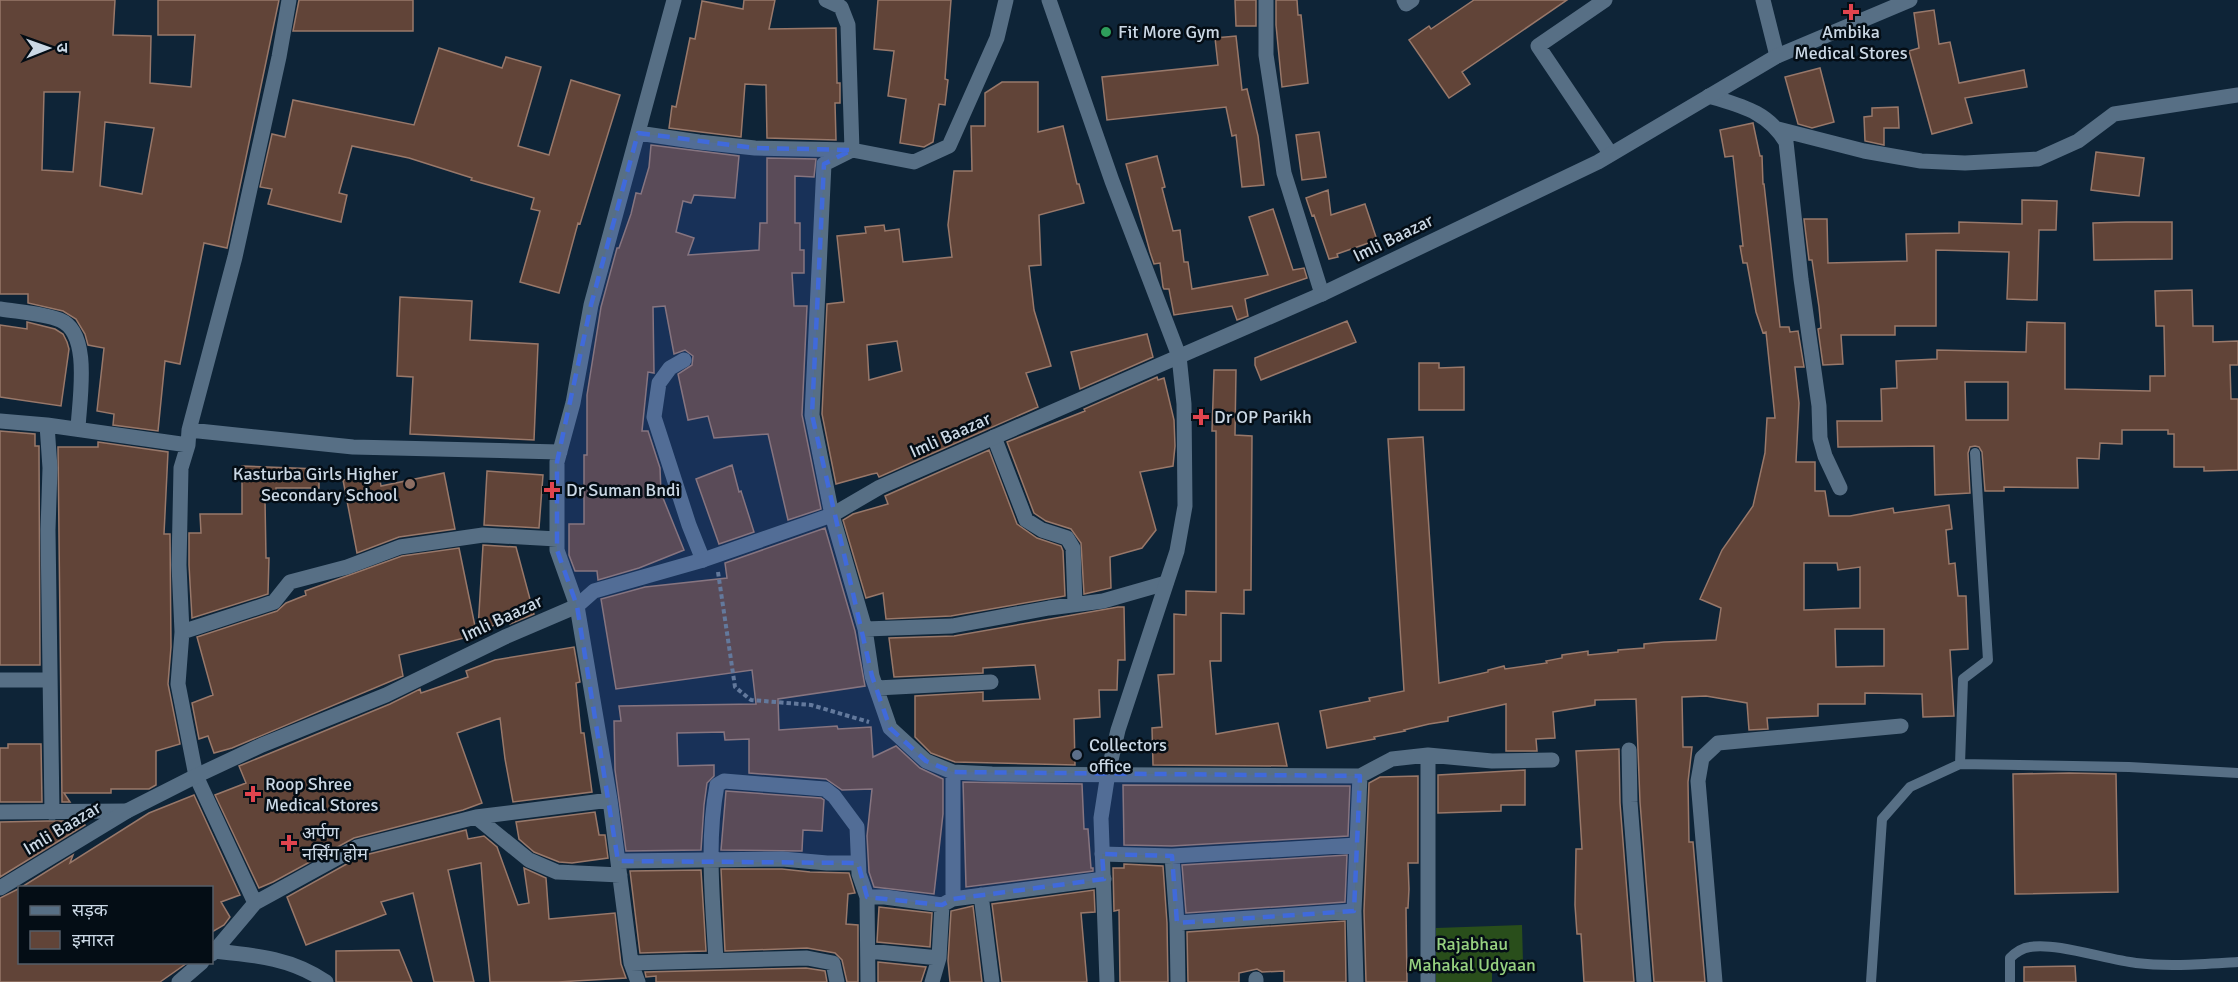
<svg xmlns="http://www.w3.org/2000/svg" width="2238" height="982" font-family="Signika,'Noto Sans Devanagari',sans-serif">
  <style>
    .green { fill: #294e1b }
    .building { fill: #614438; stroke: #98786a; stroke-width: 1.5; fill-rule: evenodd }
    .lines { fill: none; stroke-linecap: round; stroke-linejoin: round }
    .path { stroke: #6c7d8d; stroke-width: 4; stroke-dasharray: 4.5 3; stroke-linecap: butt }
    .lane { stroke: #576f85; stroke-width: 10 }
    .street { stroke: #576f85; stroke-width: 15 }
    .secondary { stroke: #576f85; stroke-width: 15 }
    .marked { fill: #406adb; fill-opacity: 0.2; stroke: #406adb; stroke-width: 4.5; stroke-dasharray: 12 8; stroke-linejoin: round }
    .health-dot { fill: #e0444e; stroke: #040d15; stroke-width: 2 }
    .leisure-dot { fill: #2e9e5b; stroke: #040d15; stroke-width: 2 }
    .education-dot { fill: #8d6e63; stroke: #040d15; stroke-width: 2 }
    .service-dot { fill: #5c6f8a; stroke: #040d15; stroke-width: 2 }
    .labels { text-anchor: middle; stroke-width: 5; stroke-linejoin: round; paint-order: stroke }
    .poi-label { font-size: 18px; fill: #cbd8e5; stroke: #040d15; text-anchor: start }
    .street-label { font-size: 18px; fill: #cbd8e5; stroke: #040d15 }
    .park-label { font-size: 18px; fill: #97d281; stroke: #040d15 }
  </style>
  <rect width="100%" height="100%" fill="#0e2437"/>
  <!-- green -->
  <path class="green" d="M1522 925 1523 963 1492 973V982H1436V928Z"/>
  <!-- building -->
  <path class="building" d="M0 0H115L113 35 151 36 150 83 191 87 195 35H158V0H279L227 248 204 243 180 364 165 361 158 431 113 425 114 414 97 411 104 348 88 345 85 334 76 319 63 311 28 303V294H0ZM44 92H80L73 172 42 170ZM105 122 154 128 142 194 100 186Z
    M299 0H413V31H293Z
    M744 0H775L769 29 836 28 837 83H840V103H835L836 140 767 138 766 85 745 84 741 137 669 128 672 106 676 107 690 38 695 39 702 1 743 9Z
    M878 0H951L945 79 948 80 945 105 939 104 933 142 924 147 900 143 906 99 888 96 894 51 874 49Z
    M1235 0H1256V26H1236Z
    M1276 0H1297L1298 15H1301L1308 83 1282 87 1276 25Z
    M1474 0H1567L1462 72 1470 84 1449 98 1409 40 1429 26 1431 29Z
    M1934 10 1939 44 1950 42 1959 83 2024 70 2027 87 1965 98 1972 123 1932 134 1909 51 1919 48 1914 13Z
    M1236 36 1242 90 1247 89 1258 136 1264 185 1242 187 1236 135 1232 136 1226 107 1107 120 1102 77 1218 65 1215 38Z
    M439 48 502 68 506 57 541 67 518 146 549 155 571 80 620 95 580 224 578 223 559 293 520 282 540 211 531 209 534 198 471 180 472 178 409 158 352 146 339 193 347 195 341 222 268 204 272 189 260 187 272 134 285 137 293 100 414 125Z
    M1820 68 1834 122 1812 128 1798 124 1785 77Z
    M1002 82H1038V132L1063 126 1077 184H1079L1084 203 1039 215 1041 265 1029 266 1034 310 1051 366 1026 373 1038 407 879 477 877 473 872 474 836 484 822 414 827 304 844 302 837 236 866 233 865 227 884 225 885 231 899 229 903 262 952 257 948 225 954 171H972L971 126H985V93ZM897 341 902 371 869 380 867 345Z
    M1898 107 1899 128H1884V145L1865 141 1864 117 1872 116V108Z
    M1753 123 1760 156H1762L1763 184H1764L1780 327H1789L1790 332 1798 331 1804 367H1795L1799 403 1796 462H1815V491H1825L1829 516H1850L1893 508 1894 513 1949 505 1952 529 1946 530 1949 564 1955 563 1958 596H1966L1968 649 1950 650 1954 716 1923 717 1922 694 1865 693V704H1818V716L1767 718 1768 729 1749 730 1747 703 1706 696 1682 697 1683 747H1692L1688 782 1689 842H1693L1705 982H1654L1640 802 1636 699 1595 700V705L1553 712 1555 738 1536 739 1537 751H1506V704L1448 717V721L1429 724 1404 730 1405 731 1374 737 1375 739 1327 748 1320 711 1370 701 1369 698 1404 691 1388 439 1423 437 1439 683 1488 672V670L1504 666 1505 669 1547 663 1546 661 1562 658V655L1588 651V655L1618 652V650L1644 648V644L1664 642 1716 640 1721 608 1700 599 1722 550 1753 506 1765 453 1767 418H1775L1766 332 1763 333 1756 312 1747 263H1743L1740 246H1743L1733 156 1725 157 1720 130ZM1804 563H1837L1838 570 1860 567V608L1804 610ZM1835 629H1884V666L1836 667Z
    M1319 132 1326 177 1302 180 1296 135Z
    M651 145 739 156 735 198 694 195 691 203 683 201 676 232 694 238 688 255 759 250 760 223H767V158L816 159 814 177 795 176V223H800V250H804V273H792L794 306H807L802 415 821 509 788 520 768 434 714 438 708 416 688 420 678 374 692 365 693 356 685 350 674 354 665 306 653 307 654 373 648 372 642 431H648L660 468 661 493 684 550 639 568 598 580 597 571H575L569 555V524H584V455H587V395L601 307 617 248H619L631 214 636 193 641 194 649 167Z
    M2096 152 2144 158 2139 196 2091 190Z
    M1157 156 1165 187 1162 188 1173 231 1180 230 1184 262H1188L1192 289 1268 275 1249 217 1273 209 1293 270 1304 268 1307 278 1245 299 1248 316 1237 320 1232 306 1174 315 1169 289H1164L1163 287 1160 263 1154 264 1150 252 1126 164Z
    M1328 190 1331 215 1365 204 1377 240 1337 254 1338 257 1329 259 1314 215 1312 216 1306 198Z
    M2022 200 2057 201 2056 230H2039L2037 300 2007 299 2009 252 1936 250V326H1895V335H1841L1843 364 1823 365 1818 329 1821 328 1819 307 1812 260H1809L1804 219H1827L1828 263 1907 261 1906 234 1959 233V222L2022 224Z
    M2126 222H2172V259L2094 260 2093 223Z
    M2192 290 2193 326H2213V342L2238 341V365H2230L2231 399H2238V470L2204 471V467H2174V434H2168V430H2122V444L2100 443 2099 459 2077 458 2078 488 2004 487V491H1985L1982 452 1979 447 1975 446 1970 447 1968 453 1970 493 1935 495 1934 446 1838 447 1837 421H1882L1881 389 1897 388 1896 361 1937 359V350L2026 352 2027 322 2065 323V389L2150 391V376H2165L2164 326H2156L2155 291ZM1965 382H2008V420H1966Z
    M400 297 472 301 470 340 538 344 534 440 410 434 413 377 397 376Z
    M1347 321 1356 342 1261 380 1255 365V358Z
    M27 322 55 329 63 334 67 342 69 349 61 406 0 397V325L27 329Z
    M1147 334 1153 357 1080 389 1071 352Z
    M1419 363H1439V368L1464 367V410H1419Z
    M1214 370H1236L1235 435 1252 436 1251 590H1244V614L1221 613V661H1210L1216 734 1278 723 1287 766 1153 765 1152 728 1162 727 1158 675 1174 674V614L1186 615V591L1216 592V431H1212Z
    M1157 377 1158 380 1164 378 1174 420 1175 446 1173 466 1140 472 1156 530 1142 548 1110 557 1111 588 1084 594 1081 543 1071 529 1046 521 1034 513 1007 442 1085 411 1084 409Z
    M0 431 35 434V446H39L40 665H0Z
    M98 442 168 452 164 534H170L171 647 168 684 180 744 156 751V785L149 789H111V793H64L70 802H62L58 447H98Z
    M989 450 1017 524 1037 538 1061 546 1063 551 1065 596 951 616 886 619 883 593 866 598 843 520 853 514 888 504 885 496Z
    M732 465 739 492 741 491 754 532 719 544 696 479Z
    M242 466 319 469V488H276L275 501 265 500 266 558H269L268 594 192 618 189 565V533H201L200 514H242Z
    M487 471 543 475 539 528 484 525Z
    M444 473 455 529 399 537 357 553 343 480 379 474 381 486Z
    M825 528 855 631 865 686 778 699 779 730 837 726 838 729 871 727 873 757 896 746 920 768 943 779V814L934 894 874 887 869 872 867 836 872 789 842 790 826 779 749 773V739L725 740 724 732 677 733 678 766 714 765V776L707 783 704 805 701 850 626 851 615 770 614 721H621L619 706 756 704 752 670 616 689 601 599 645 587 727 578 725 563Z
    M483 545 516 547 534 614 510 624 509 621 478 630Z
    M459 548 476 631 463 634 464 638 399 655 403 676 232 748 214 753 208 736 199 739 192 703 213 695 197 637 277 611 286 603 306 595 305 591 402 556Z
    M1118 607H1124L1125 660H1118L1117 690H1099L1100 717 1074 719 1075 765 955 762 931 753 915 737V696L983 692V701L1040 699 1035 665 983 668V673L894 677 889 638 954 636Z
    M574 647 580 682 576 683 581 733H584L592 792 513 802 505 759 500 718 457 733 482 803 463 810 354 838 273 882 259 888 215 795 246 783 239 766 390 704 420 689 421 693 468 677 466 671 495 660Z
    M8 744H41L42 802H0V748H8Z
    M1619 749 1620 803 1634 982H1584L1581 934H1577L1575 905 1576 849H1582L1576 751Z
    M1525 770V805H1501V811L1438 813V775Z
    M2069 773 2116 774 2118 892 2015 894 2013 774Z
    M1418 776V863H1408L1409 889 1408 908H1406L1407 982H1366L1364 911 1369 783 1380 777Z
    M963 782 1082 784 1084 829H1088L1091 868H1093V871L966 887Z
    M1123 785 1350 786 1348 836 1172 846 1124 845Z
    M726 791 821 798 824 800 822 831 803 830 802 851 721 850Z
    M194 795 240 895 221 902 230 917 224 925 212 932V888H20L73 855 70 863 149 813Z
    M595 812 599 835H605L608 858 572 863 559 862 534 852 519 839 516 822Z
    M47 821H82L85 825 0 877V822Z
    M466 830 468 839 484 836 497 847 518 905 529 903 524 868 546 878 549 919 615 913 621 964 626 978 558 982H490L481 863 448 870 474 982H434L413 893 381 902 386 914 306 945 287 897 361 856Z
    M1347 855 1345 902 1186 913 1182 865Z
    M1124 864 1163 866 1167 923 1168 982H1120L1119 910 1114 911 1113 868H1124Z
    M721 869H782L810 872 849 873 855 893 848 894 846 924 858 925V982H847L842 960 835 953 807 948 725 951Z
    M701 870 706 951 640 953 630 871Z
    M20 888V963H187L160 982H0V898Z
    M1094 890 1095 912 1081 913 1087 982H1002L992 904Z
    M973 906 982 982H950L948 961 951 911Z
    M879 907 932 913 930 947 877 942Z
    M1345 921 1346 982H1284V971L1262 972 1257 969 1239 973V982H1188L1187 932Z
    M399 950 412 982H336V951Z
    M878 962 926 967 921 982H878Z
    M2075 966 2076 982H2024V967Z
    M806 968 825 971 827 982H656V976L646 977 645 972Z"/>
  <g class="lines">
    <!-- path -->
    <path class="path" d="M718 572 735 687 751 700 811 705 869 722"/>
    <!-- lane -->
    <path class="lane" d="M1960 764 1963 679 1988 660 1975 453
      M1871 982 1882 819 1910 787 1960 764 2129 767 2238 773
      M2010 982V958C2016 952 2022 948 2030 947 2055 942 2108 960 2136 963 2169 967 2204 964 2238 962"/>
    <!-- street -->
    <path class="street" d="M826 0 841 7 848 25 852 150 824 164 812 415 832 515 865 629 872 676 890 728 926 761 953 772 992 774 1360 776 1392 759 1428 755 1492 761 1552 760
      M1266 0V55L1284 173 1322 294
      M1404 0 1406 4 1412 0
      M1605 0 1538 46 1610 153
      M1763 0 1777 56
      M1709 96C1741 106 1767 111 1786 142L1801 279 1819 406 1820 438 1825 456 1840 488
      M1778 129 1864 151 1921 161 1965 163 2038 159 2078 141 2114 114 2238 95
      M638 133 699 142 755 148 852 150 914 162 949 146 997 38 1006 0
      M0 309C19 312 42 313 60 320 92 333 79 401 78 429
      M684 360 670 368 659 383 654 417 689 525 703 560
      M0 421 47 425 188 445
      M47 425 50 468 48 530 52 813
      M189 430 353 447 560 452
      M994 437 1026 520 1042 530 1067 538 1073 548 1075 604
      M865 629 952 626 1049 608 1103 601 1166 583
      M182 632 274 602 290 582 347 567 400 547 483 535 557 539
      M0 680H49
      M877 688 991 682
      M1629 750 1630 802 1644 982
      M0 812 127 811
      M476 817 610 800
      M1102 854 1172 856 1357 845
      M1172 856 1177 923 1178 982
      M618 861 782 859 827 863H858
      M981 895 992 982
      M867 897H885L942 905
      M953 899 1104 879
      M255 903 196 776 178 684 182 632 179 565 181 468 188 445 189 430 235 257 279 57 289 0
      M1177 923 1354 911
      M214 951C254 955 292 958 326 982
      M868 951 939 958
      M212 954 255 903 357 847 476 817 529 860 557 872 620 875
      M716 961C713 903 706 842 717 785L724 781 825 789 834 796 857 827 859 874 867 897 868 982
      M631 963 807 958 833 963 837 982
      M1256 979V982
      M179 982 202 962
      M638 982 631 963 610 800 577 606 557 550V462L573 403 591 305 674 0
      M932 982 939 958 942 905 953 899V772
      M1356 982 1354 911 1360 776
      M1428 982V755
      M1715 982 1698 781 1702 758 1718 743 1901 726"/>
    <!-- secondary -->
    <path class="secondary" d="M1049 0 1112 181 1179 356 1184 404 1185 506 1177 551 1118 730 1108 773 1101 818 1107 982
      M0 888 127 811 196 776 262 745 386 695 505 637 577 606 594 591 703 560 832 515 880 487 1322 294 1598 162 1777 56 1910 0"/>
  </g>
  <!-- marked area -->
  <path class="marked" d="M638 133 755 148 852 150 824 164 812 415 872 676 890 728 926 761 953 772 1360 776 1354 911 1177 923 1172 856 1102 854 1104 879 953 899 942 905 867 897 858 863 618 861 577 606 557 550V462L591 305Z"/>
  <!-- markers -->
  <g class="health-dot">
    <path d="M1848 3h6v6h6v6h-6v6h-6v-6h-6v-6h6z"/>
    <path d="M1198 408h6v6h6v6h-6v6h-6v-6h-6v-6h6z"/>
    <path d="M549 481h6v6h6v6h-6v6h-6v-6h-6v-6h6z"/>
    <path d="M250 785h6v6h6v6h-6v6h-6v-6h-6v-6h6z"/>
    <path d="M286 834h6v6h6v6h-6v6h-6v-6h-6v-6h6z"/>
  </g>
  <circle class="leisure-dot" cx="1106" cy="32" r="6"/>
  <circle class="education-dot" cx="410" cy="484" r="6"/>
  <circle class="service-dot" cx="1077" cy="755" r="6"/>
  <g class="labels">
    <!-- poi labels -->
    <g class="poi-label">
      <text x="1118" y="38">Fit More Gym</text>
      <text x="1851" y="38" text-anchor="middle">Ambika<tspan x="1851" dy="21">Medical Stores</tspan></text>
      <text x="1214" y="423">Dr OP Parikh</text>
      <text x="398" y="480" text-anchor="end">Kasturba Girls Higher<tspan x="398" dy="21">Secondary School</tspan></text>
      <text x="566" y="496">Dr Suman Bndi</text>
      <text x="1089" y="751">Collectors<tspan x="1089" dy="21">office</tspan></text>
      <text x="265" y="790">Roop Shree<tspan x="265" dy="21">Medical Stores</tspan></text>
      <text x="302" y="839">अर्पण<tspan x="302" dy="21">नर्सिंग होम</tspan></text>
    </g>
    <!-- street labels -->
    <g class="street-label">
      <text transform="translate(1393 238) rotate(-26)" y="6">Imli Baazar</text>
      <text transform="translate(950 435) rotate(-24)" y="6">Imli Baazar</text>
      <text transform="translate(502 618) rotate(-25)" y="6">Imli Baazar</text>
      <text transform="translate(62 828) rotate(-31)" y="6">Imli Baazar</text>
    </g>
    <!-- park labels -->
    <g class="park-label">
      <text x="1472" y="950">Rajabhau<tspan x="1472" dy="21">Mahakal Udyaan</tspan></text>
    </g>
  </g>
  <!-- legend -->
  <rect x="18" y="886" width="195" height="78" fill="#040d15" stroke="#545e68" stroke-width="1.5"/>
  <rect x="30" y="906" width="30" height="9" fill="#576f85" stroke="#545e68" stroke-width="1.5"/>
  <text x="72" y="916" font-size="18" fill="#cbd8e5">सड़क</text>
  <rect x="30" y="931" width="30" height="18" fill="#614438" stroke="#545e68" stroke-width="1.5"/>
  <text x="72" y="946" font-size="18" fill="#cbd8e5">इमारत</text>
  <!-- north arrow -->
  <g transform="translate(48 48) rotate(89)" stroke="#040d15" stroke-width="4.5" paint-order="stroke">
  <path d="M0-4.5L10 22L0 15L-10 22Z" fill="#cbd8e5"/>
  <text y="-9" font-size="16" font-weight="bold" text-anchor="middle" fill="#cbd8e5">उ</text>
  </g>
</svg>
